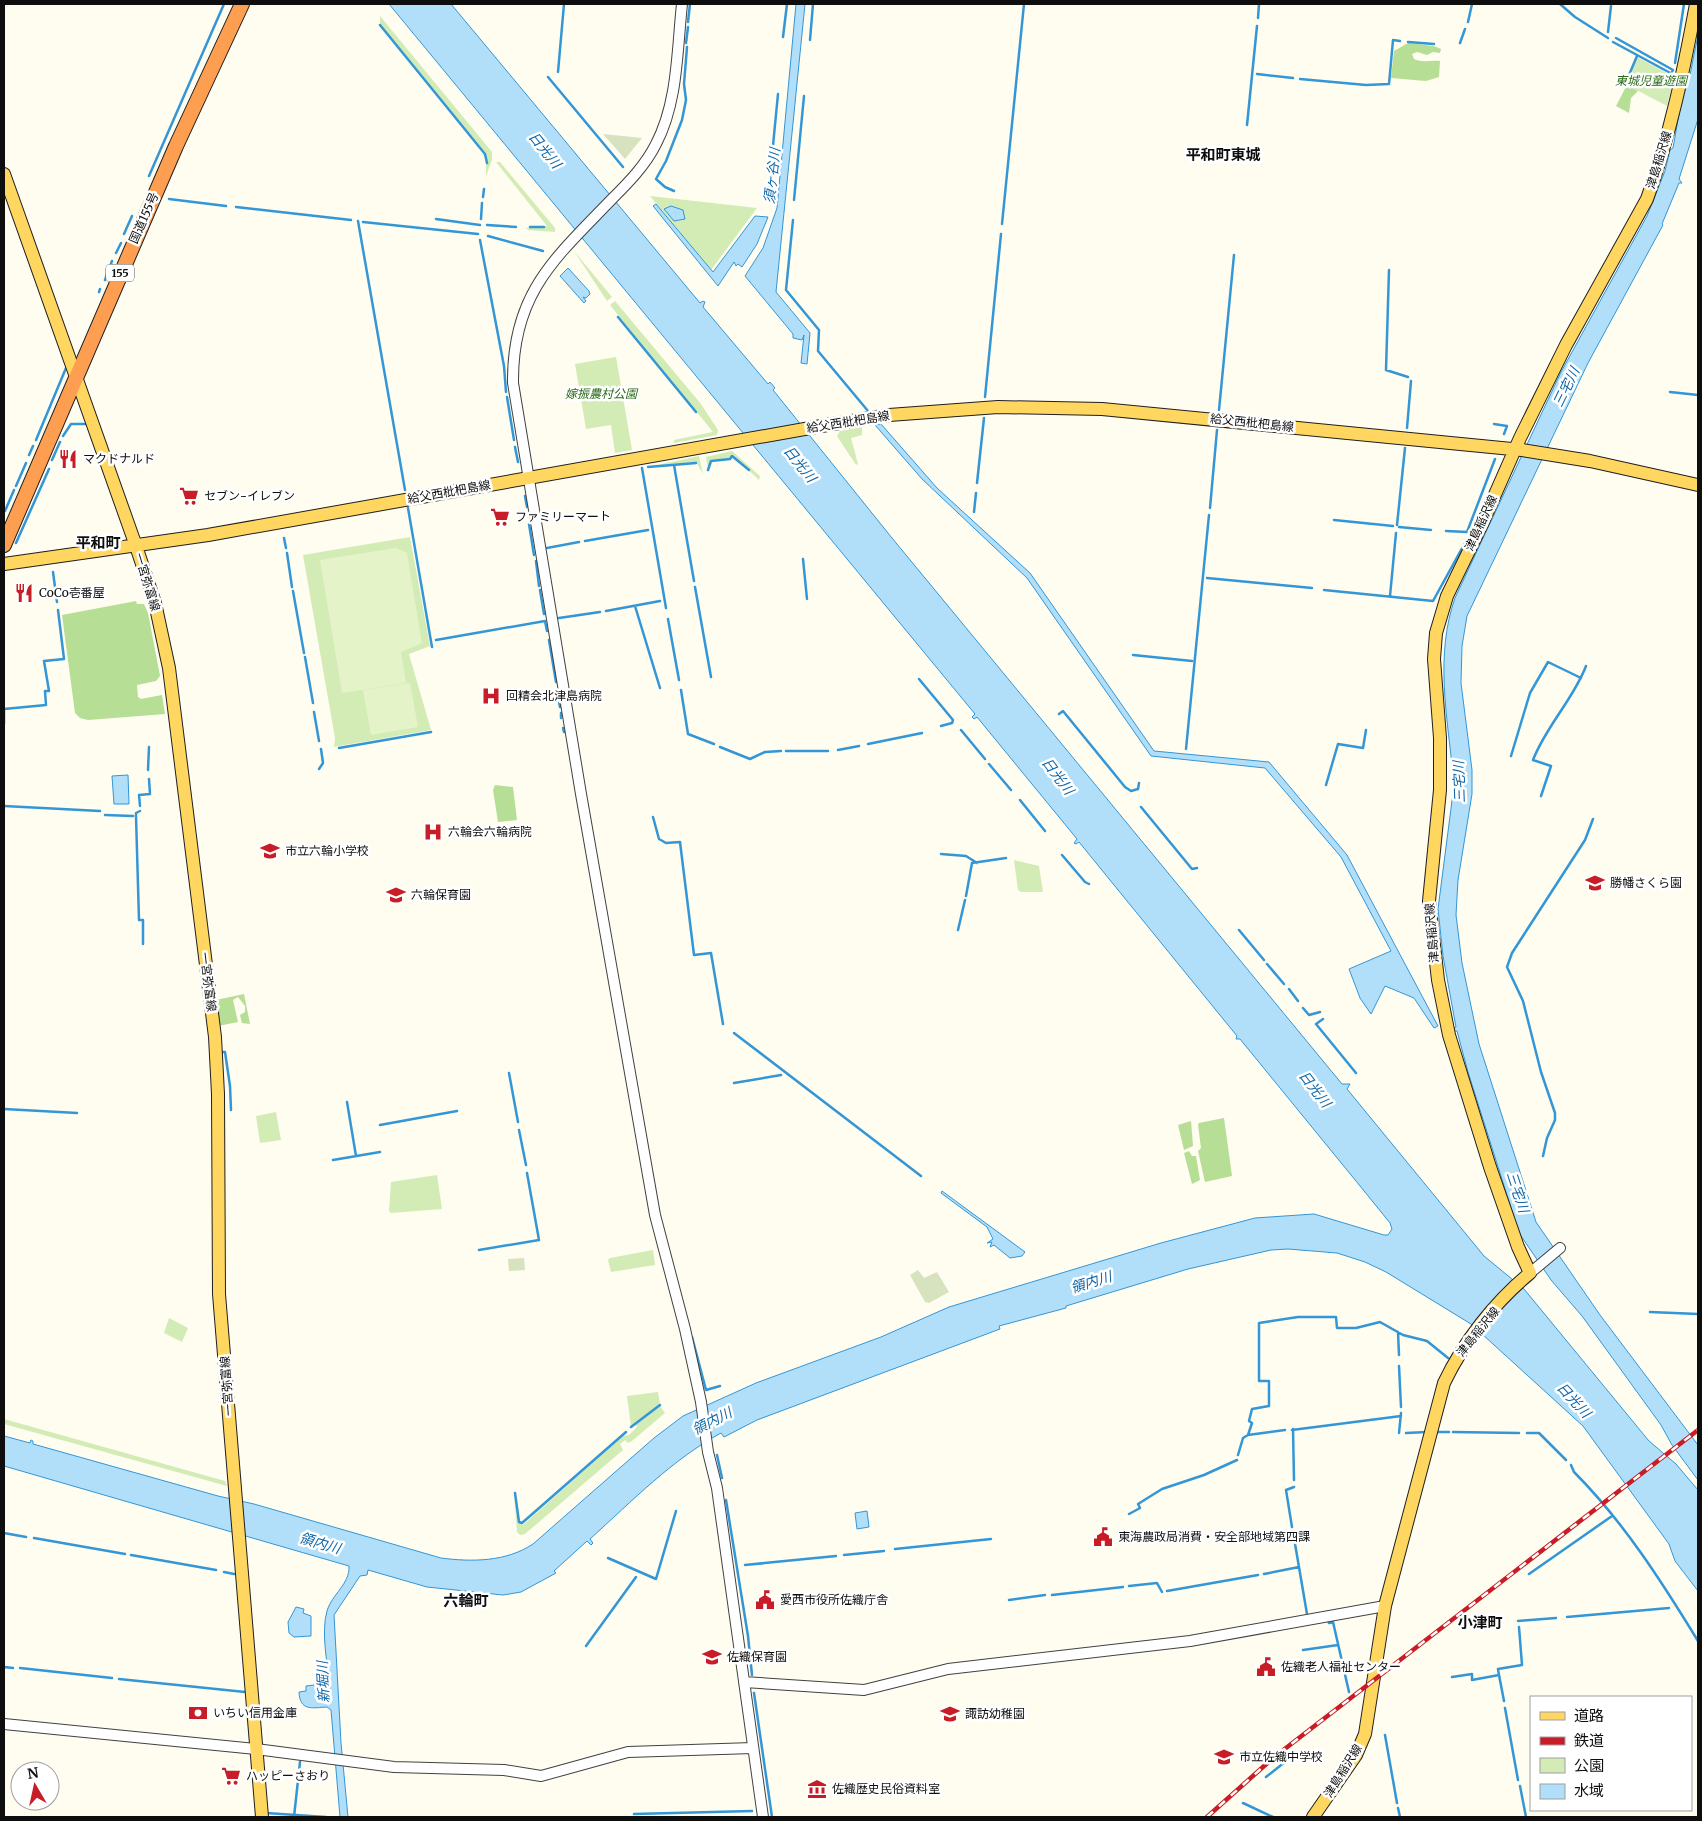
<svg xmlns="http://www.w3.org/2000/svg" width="1702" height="1821" font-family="Merriweather,'Noto Sans JP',serif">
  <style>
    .green { fill: #d3ecb6 }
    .forest { fill: #b6de95 }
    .cemetery { fill: #d7e3bf }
    .pitch { fill: #e5f3c9 }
    .water { fill: #b1dffa; stroke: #3396d6 }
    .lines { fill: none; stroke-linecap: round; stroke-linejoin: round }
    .stream { stroke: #3396d6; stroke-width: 2.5 }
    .minor-casing { stroke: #414141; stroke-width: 12 }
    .major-casing { stroke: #1f1f1f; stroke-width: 14 }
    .highway-casing { stroke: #1f1f1f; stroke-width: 16 }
    .minor { stroke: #fff; stroke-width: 10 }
    .major { stroke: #ffd760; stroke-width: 12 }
    .highway { stroke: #fd9e50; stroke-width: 14 }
    .rail-casing { stroke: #c81d26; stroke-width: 4.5 }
    .rail { stroke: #fff; stroke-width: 2.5; stroke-dasharray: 8; stroke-linecap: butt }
    .labels { text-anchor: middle; stroke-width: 5; stroke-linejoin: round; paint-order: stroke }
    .shield { fill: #fff; stroke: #565656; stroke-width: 1 }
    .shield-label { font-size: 11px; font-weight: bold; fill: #0e0e0e }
    .park-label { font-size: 12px; font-style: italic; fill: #2b6b1a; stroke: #fff }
    .street-label { font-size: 12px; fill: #0e0e0e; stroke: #fff }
    .poi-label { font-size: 12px; fill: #0e0e0e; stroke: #fff; text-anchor: start }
    .water-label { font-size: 14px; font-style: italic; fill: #0f67a9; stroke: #fff }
    .quarter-label { font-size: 15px; font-weight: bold; fill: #0e0e0e; stroke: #fff }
  </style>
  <rect width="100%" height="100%" fill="#fffcf0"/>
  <!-- green -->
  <path class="green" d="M380 16 492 152V160L486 176V153L380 24Z
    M1637 57 1674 77 1667 106 1627 85Z
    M496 162H500L555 228V232L528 230 526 228 547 226Z
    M650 196 757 208 711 270Z
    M574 251 612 297 607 301Z
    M615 301 701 404 718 430 717 435 674 443V440L713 432 610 305Z
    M616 357 632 450 615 453 611 425 586 429 575 364Z
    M862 427V435L851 438 858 464 856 465 837 436 840 431Z
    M732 451 760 476 759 480 732 455 730 458 710 460 708 469 706 457Z
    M699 456 703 474 696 462 648 467Z
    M410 537 430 646 409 654 431 730 334 747 335 738 303 555Z
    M1014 860 1039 866 1043 892H1021L1018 890Z
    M276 1112 281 1140 260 1143 256 1116Z
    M437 1175 442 1209 391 1213 389 1211 391 1182Z
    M653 1250 655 1265 611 1272 608 1260 610 1258Z
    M169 1318 188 1328 182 1342 164 1333Z
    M658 1392 660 1404 631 1426 627 1396Z
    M660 1406 665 1413 632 1441 628 1443 625 1440 620 1444 623 1450 525 1534 520 1535 517 1532 514 1494 518 1522 523 1525 623 1436 629 1435 637 1427 635 1424Z
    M4 1419 225 1481 227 1486 4 1424Z"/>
  <!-- forest -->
  <path class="forest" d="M1408 43 1434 46 1441 49 1440 53 1433 52 1427 55 1417 52 1412 54 1414 59C1422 63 1431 60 1440 61L1439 77 1426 81 1391 78 1394 51Z
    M1627 85 1638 91 1631 98 1629 113 1616 106Z
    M136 601 137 604H144L148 613 160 676 156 681 137 685 138 697 141 699 162 695 165 714 88 720 80 718 75 713 62 615Z
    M495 785 513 787 517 820 498 822 493 790Z
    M244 994 250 1024 242 1023 240 1015 245 1012V1006L238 997 233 1000 238 1022 218 1026 216 1000Z
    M1224 1118 1232 1176 1205 1182 1198 1151 1201 1148 1198 1125 1199 1123Z
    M1191 1121 1193 1146 1184 1150 1178 1125Z
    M1189 1151 1192 1156H1196L1200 1180 1192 1184 1184 1153Z"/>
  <!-- cemetery -->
  <path class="cemetery" d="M603 134 642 138 625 159Z
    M524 1258 525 1270 509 1271 508 1259Z
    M918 1270 924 1278 937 1272 949 1292 929 1303 925 1302 910 1275Z"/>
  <!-- pitch -->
  <path class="pitch" d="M396 548 407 553 422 643 401 652 406 683 342 693 320 560Z
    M410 683 418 727 371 735 363 690Z"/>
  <!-- water -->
  <path class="water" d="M389 4H451L700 303 703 301 705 302 703 307 768 384 770 382 775 388 773 390 892 538 1342 1084H1350L1347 1089 1484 1256 1524 1289 1649 1441 1676 1464 1698 1490V1591L1675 1561 1669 1544 1583 1426 1471 1324 1386 1272 1365 1262 1337 1253 1288 1249 1271 1250 1188 1269 1066 1306V1308L999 1326 1000 1329 757 1420 724 1437 721 1433C673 1459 632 1501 590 1539L593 1543 591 1545 587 1541 554 1571 556 1573 521 1592 503 1595 427 1587 368 1570 367 1575 360 1576 334 1615 341 1743 348 1817H340L331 1710 327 1707C311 1708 300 1711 299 1692L306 1691V1686L330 1683C327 1663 321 1632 327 1611 332 1594 350 1584 349 1566L4 1466V1436L30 1443 31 1440 33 1441V1444L218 1496 254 1504 441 1558C472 1562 506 1562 533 1544L654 1438 683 1416 756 1383 881 1337 949 1307 1161 1243 1255 1218 1314 1214 1384 1235H1388L1392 1229 1390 1223 1369 1197 1240 1039H1236L1237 1036 1079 842 1076 844 1074 843 1077 839 977 717 974 719 972 717 975 714Z
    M796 4H805L776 292 810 333 807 364 801 363 804 335 802 340 793 338V334L745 276 763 248 777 208Z
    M1698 35V119L1679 179 1682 183H1679L1662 224 1663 225 1588 363 1467 616 1462 646 1461 683 1472 770V794L1458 880 1456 915 1462 963 1479 1044 1536 1222 1600 1315 1698 1445V1480L1672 1445 1661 1425 1582 1316 1551 1280 1519 1233 1468 1072 1457 1031H1454V1028L1456 1027 1443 956 1438 909 1453 793V774C1447 715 1435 655 1455 598L1561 372 1647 216 1665 171 1670 150 1673 148 1682 97 1688 83 1687 81 1689 80Z
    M656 204 713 272 755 216 768 217 757 244 742 267 738 264 736 266 734 262 718 286 653 206Z
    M671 206 683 210 685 219 674 221 664 209Z
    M568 268 589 291 590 294 586 298 583 297 586 301 584 303 560 276Z
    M881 424 937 488 1030 573 1154 751 1269 762 1347 855 1438 1026 1434 1028 1414 998 1385 986 1371 1014 1360 998 1349 969 1391 951 1341 857 1265 768 1151 756 1027 578 922 479 875 425Z
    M128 775 129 804H114L112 776Z
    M942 1191 1025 1252 1022 1256 1010 1258 994 1245 990 1247 992 1242 987 1243 993 1239 987 1227 941 1193Z
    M867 1511 869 1527 857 1529 855 1513Z
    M296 1607 304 1609 303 1613 311 1616V1636L294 1637 289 1633 288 1622Z"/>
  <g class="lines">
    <!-- stream -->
    <path class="stream" d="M1560 4 1575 17 1608 38
      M1258 18 1259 4
      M688 22 690 4
      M1468 22 1472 4
      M380 25 485 154 487 163
      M1608 32 1611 6
      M783 37 787 4
      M1616 38 1673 70 1671 74
      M810 40 813 4
      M1408 42 1434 44
      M1613 42 1674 75
      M686 43 688 27
      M1460 43 1465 29
      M1675 63 1684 4
      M558 72 564 4
      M1257 74 1293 78
      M1629 75 1637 56
      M548 77 623 167
      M1300 79 1366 85 1389 84 1393 40 1400 41
      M1247 125 1257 26
      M149 176 224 4
      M674 191 665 187 656 179 666 161 682 120 686 100 684 84 687 47
      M483 197 484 189
      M768 197 778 94
      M169 199 226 206
      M794 200 804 96
      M236 207 351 220
      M436 219 480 225
      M481 219 482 203
      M793 220 786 290 819 330 818 351 868 411
      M358 221 405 490
      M363 222 478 234
      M1002 224 1024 4
      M487 225 516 227
      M530 227H544
      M124 234 132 216
      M488 236 543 251
      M480 240 504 366 506 392
      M116 253 121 243
      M1389 270 1386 370 1408 377
      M105 280 112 261
      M99 292 100 289
      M618 317 696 412
      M1670 392 1698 395
      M507 397 514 440
      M985 397 1001 234
      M1219 410 1234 255
      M1494 424 1507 426 1504 434
      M1407 428 1411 381
      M63 436 71 424H86
      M36 440 66 368
      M515 447 518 462
      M29 455 33 446
      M52 460 60 442
      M674 465 694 581
      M648 467 696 463
      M642 468 666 608
      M708 470 711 461 730 459 732 456 749 470
      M977 483 984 418
      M16 486 26 463
      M525 496 527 507
      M408 508 432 647
      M1210 508 1217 430
      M5 511 14 490
      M974 512 976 493
      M1334 520 1393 526
      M529 524 534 555
      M1397 525 1405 448
      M1399 527 1431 530
      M1446 531 1467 532 1495 459
      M284 538 286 548
      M585 541 648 530
      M16 543 49 469
      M547 548 579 542
      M287 553 292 587
      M803 559 807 599
      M536 561 539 586
      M53 572 57 602
      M1207 578 1312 588
      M695 587 711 677
      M540 590 544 614
      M1324 590 1433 601 1466 541
      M293 591 304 653
      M1390 596 1396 533
      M635 606 660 688
      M606 611 660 601
      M559 618 600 612
      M668 619 679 680
      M436 640 545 621 547 631
      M549 640 556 682
      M1133 655 1192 661
      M305 657 313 703
      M919 679 953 720 952 723 941 726
      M681 690 688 734 714 744
      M557 692 560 707
      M314 712 319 741
      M561 713V718
      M1059 714 1063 711 1125 787 1131 791 1138 789 1139 783
      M4 724V709L46 705 45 691H49L44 661 64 659 58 610
      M563 728 564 732
      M961 730 985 759
      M868 744 922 733
      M720 747 750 759 765 752 781 751
      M339 748 431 732
      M1186 749 1209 515
      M838 750 859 746
      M786 751H828
      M1511 756 1530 693 1548 662 1581 678
      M989 764 1011 790
      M319 769 323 763 321 749
      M148 770 149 747
      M1326 785 1338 744 1363 748 1366 730
      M1541 796 1551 766 1533 760C1546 726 1573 700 1586 666
      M1020 800 1045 831
      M4 806 100 811
      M140 806 139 795 150 794 149 779
      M1141 807 1192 869 1197 868
      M140 811 136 813V816L139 920H143V944
      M105 815 133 816
      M653 817 659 839 666 843 680 842 694 955 711 953 723 1024
      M941 854 966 856 977 863
      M1062 855 1085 882 1089 884
      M966 896 972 863 1006 858
      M958 930 965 900
      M1239 930 1264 960
      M1267 964 1284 984
      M1289 989 1298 1001
      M1303 1008 1309 1015 1320 1012
      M1323 1019 1316 1024 1356 1073
      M734 1033 921 1176
      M220 1052H225L230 1086 231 1110
      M509 1073 518 1122
      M734 1083 781 1075
      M347 1102 356 1156
      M4 1109 77 1113
      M380 1125 457 1111
      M519 1130 526 1165
      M1543 1156 1547 1138 1555 1120V1113L1541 1072 1523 1001 1507 967 1512 953 1585 840 1593 819
      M333 1160 380 1152
      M479 1250 539 1240 527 1173
      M1650 1312 1698 1314
      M1398 1332 1399 1355
      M692 1337 706 1390 720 1386
      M1399 1366 1401 1407
      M631 1427 660 1405
      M1293 1429 1294 1480
      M1292 1430 1401 1416
      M1436 1432H1449
      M1453 1432 1519 1433
      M1399 1433 1401 1413
      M1406 1433 1427 1432
      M1527 1433H1539L1566 1460
      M1248 1435 1252 1423 1249 1421 1252 1409 1269 1406V1381H1259V1323L1298 1317H1336L1337 1328H1356L1380 1322 1403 1335 1427 1341 1448 1358
      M717 1455 722 1478
      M1238 1455 1243 1438 1248 1435 1285 1430
      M1571 1465 1574 1472C1623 1521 1662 1582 1698 1641
      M515 1493 519 1522 522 1523 626 1432
      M726 1500 748 1636 752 1675
      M1129 1514 1140 1508 1138 1504 1162 1489 1204 1475 1237 1460
      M1292 1527 1286 1490 1294 1487
      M1293 1532 1307 1614
      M4 1533 26 1537
      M34 1538 125 1554
      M895 1549 991 1539
      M131 1555 216 1570
      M844 1555 884 1551
      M608 1558 656 1579 676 1511
      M745 1565 836 1556
      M224 1572 234 1574
      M1264 1574 1299 1567
      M1529 1574 1612 1516
      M1129 1586 1157 1583 1162 1592
      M1167 1591 1258 1575
      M1052 1595 1123 1587
      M1009 1600 1045 1595
      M1567 1617 1669 1608
      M1328 1620 1329 1623 1333 1622 1349 1692
      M1518 1621 1556 1618
      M586 1646 636 1577
      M1303 1650 1338 1645
      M4 1667 13 1668
      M20 1668 112 1678
      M1499 1675 1498 1669 1522 1665 1519 1627
      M1452 1677 1472 1674V1680L1499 1675 1504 1701
      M119 1679 245 1692
      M754 1693 772 1817
      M1505 1708 1518 1780
      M1385 1735 1397 1803
      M1266 1777 1295 1754
      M1520 1786 1526 1817
      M1243 1803 1273 1817
      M1398 1808 1400 1817
      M266 1813 326 1817
      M634 1814 752 1811
      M294 1817 300 1762"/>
    <!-- minor casing -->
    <g class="minor-casing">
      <path id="minor" d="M682 4C677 50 678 102 656 144 645 166 628 183 611 200 554 259 512 294 513 383L581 794 655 1215 685 1329 701 1402 708 1452 717 1488 763 1817
        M1530 1273 1560 1248
        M744 1682 864 1690 948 1669 1190 1641 1385 1606
        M4 1724 256 1749 394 1767 504 1770 541 1776 628 1752 753 1748"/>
    </g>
    <!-- major casing -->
    <g class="major-casing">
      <path id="major" d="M4 174 136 546 155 603 169 668 215 1037 218 1094 219 1294 262 1817
        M4 564 208 535 827 425 889 415 998 407 1102 409 1522 450 1590 461 1698 485
        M1313 1817 1356 1755 1365 1734 1385 1606 1444 1383C1464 1341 1495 1302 1530 1273L1518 1247 1490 1167 1449 1035 1438 980 1429 901 1440 790V738L1434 659 1436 633 1447 596 1482 524 1520 438 1566 345 1647 199C1670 136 1684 69 1696 4"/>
    </g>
    <!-- highway casing -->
    <g class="highway-casing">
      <path id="highway" d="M4 545 176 146 242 4"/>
    </g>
    <!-- minor -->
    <use href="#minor" class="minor"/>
    <!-- major -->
    <use href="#major" class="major"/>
    <!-- highway -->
    <use href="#highway" class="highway"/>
    <!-- rail casing -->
    <g class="rail-casing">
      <path id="rail" d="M1207 1817 1273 1758 1698 1430"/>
    </g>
    <!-- rail -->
    <use href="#rail" class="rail"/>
  </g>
  <!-- icons -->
  <defs>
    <g id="restaurant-bare" transform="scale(1.5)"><path d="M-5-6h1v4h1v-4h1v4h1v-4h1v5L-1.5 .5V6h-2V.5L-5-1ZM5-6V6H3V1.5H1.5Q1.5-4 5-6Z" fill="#c81d26" stroke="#fff" stroke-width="2.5" paint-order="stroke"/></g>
    <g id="supermarket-bare" transform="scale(1.5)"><path d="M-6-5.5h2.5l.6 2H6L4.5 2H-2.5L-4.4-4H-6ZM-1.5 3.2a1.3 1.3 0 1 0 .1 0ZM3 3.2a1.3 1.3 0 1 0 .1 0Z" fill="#c81d26" stroke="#fff" stroke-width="2.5" paint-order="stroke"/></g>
    <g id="hospital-bare" transform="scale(1.5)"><path d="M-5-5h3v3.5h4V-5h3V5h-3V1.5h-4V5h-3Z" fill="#c81d26" stroke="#fff" stroke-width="2.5" paint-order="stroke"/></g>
    <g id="school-bare" transform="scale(1.5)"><path d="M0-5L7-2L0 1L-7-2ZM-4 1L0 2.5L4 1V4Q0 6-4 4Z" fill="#c81d26" stroke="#fff" stroke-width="2.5" paint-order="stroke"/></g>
    <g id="civic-bare" transform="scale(1.5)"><path d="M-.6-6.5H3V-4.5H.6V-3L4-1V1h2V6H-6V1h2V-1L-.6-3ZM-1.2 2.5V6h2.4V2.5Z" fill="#c81d26" stroke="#fff" stroke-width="2.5" paint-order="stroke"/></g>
    <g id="bank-bare" transform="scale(1.5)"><path d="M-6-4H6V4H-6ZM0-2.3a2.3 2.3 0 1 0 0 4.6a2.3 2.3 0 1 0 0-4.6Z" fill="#c81d26" stroke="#fff" stroke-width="2.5" paint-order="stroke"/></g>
    <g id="museum-bare" transform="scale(1.5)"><path d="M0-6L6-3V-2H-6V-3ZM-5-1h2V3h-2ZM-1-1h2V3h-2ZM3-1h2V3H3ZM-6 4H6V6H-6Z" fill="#c81d26" stroke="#fff" stroke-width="2.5" paint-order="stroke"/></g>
  </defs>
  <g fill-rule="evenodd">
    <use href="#restaurant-bare" x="68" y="459"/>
    <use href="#supermarket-bare" x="189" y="496"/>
    <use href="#supermarket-bare" x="500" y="517"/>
    <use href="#restaurant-bare" x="24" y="593"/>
    <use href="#hospital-bare" x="491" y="696"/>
    <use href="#hospital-bare" x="433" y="832"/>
    <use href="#school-bare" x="270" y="851"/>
    <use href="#school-bare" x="1595" y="883"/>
    <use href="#school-bare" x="396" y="895"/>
    <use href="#civic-bare" x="1103" y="1537"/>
    <use href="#civic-bare" x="765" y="1600"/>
    <use href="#school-bare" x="712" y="1657"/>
    <use href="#civic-bare" x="1266" y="1667"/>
    <use href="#bank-bare" x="198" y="1713"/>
    <use href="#school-bare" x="950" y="1714"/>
    <use href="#school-bare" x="1224" y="1757"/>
    <use href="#supermarket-bare" x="231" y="1776"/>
    <use href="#museum-bare" x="817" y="1789"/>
  </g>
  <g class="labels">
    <!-- shield labels -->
    <rect class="shield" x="106" y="264.5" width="28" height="17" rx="4"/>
    <g class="shield-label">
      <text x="120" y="277">155</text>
    </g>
    <!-- park labels -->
    <g class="park-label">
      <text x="1651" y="85">東城児童遊園</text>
      <text x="601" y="398">嫁振農村公園</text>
    </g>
    <!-- street labels -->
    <g class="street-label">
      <text transform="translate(1659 160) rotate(-73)" y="4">津島稲沢線</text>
      <text transform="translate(144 218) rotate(-66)" y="4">国道155号</text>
      <text transform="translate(848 422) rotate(-9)" y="4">給父西枇杷島線</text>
      <text transform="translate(1252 423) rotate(6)" y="4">給父西枇杷島線</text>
      <text transform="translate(449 492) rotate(-10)" y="4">給父西枇杷島線</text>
      <text transform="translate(1481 523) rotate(-65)" y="4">津島稲沢線</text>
      <text transform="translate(147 582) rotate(73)" y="4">一宮弥富線</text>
      <text transform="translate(1432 933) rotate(-95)" y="4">津島稲沢線</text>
      <text transform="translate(208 982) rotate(83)" y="4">一宮弥富線</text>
      <text transform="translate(1478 1332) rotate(-51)" y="4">津島稲沢線</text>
      <text transform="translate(227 1386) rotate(-94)" y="4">一宮弥富線</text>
      <text transform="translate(1343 1771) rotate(-58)" y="4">津島稲沢線</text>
    </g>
    <!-- poi labels -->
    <g class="poi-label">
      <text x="83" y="463">マクドナルド</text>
      <text x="204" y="500">セブン-イレブン</text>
      <text x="515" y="521">ファミリーマート</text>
      <text x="39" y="597">CoCo壱番屋</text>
      <text x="506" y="700">回精会北津島病院</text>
      <text x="448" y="836">六輪会六輪病院</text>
      <text x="285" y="855">市立六輪小学校</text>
      <text x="1610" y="887">勝幡さくら園</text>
      <text x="411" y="899">六輪保育園</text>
      <text x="1118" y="1541">東海農政局消費・安全部地域第四課</text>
      <text x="780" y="1604">愛西市役所佐織庁舎</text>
      <text x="727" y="1661">佐織保育園</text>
      <text x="1281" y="1671">佐織老人福祉センター</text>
      <text x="213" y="1717">いちい信用金庫</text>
      <text x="965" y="1718">諏訪幼稚園</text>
      <text x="1239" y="1761">市立佐織中学校</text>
      <text x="246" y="1780">ハッピーさおり</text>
      <text x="832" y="1793">佐織歴史民俗資料室</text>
    </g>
    <!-- water labels -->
    <g class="water-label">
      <text transform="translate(545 150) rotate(51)" y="5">日光川</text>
      <text transform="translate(772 176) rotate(-84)" y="5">須ヶ谷川</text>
      <text transform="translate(1566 387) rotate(-64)" y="5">三宅川</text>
      <text transform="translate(800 464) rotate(51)" y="5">日光川</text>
      <text transform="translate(1058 776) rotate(53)" y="5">日光川</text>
      <text transform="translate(1459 782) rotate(-92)" y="5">三宅川</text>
      <text transform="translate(1315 1089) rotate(52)" y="5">日光川</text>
      <text transform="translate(1518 1192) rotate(72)" y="5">三宅川</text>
      <text transform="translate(1091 1282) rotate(-17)" y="5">領内川</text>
      <text transform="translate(1574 1400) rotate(47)" y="5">日光川</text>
      <text transform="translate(712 1421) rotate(-27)" y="5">領内川</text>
      <text transform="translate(320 1543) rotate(16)" y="5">領内川</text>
      <text transform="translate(323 1682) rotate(-93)" y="5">新堀川</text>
    </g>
    <!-- quarter labels -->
    <g class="quarter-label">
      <text x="1223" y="160">平和町東城</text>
      <text x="98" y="548">平和町</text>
      <text x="466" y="1606">六輪町</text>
      <text x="1480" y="1628">小津町</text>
    </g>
  </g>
  <!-- border -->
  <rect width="1702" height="1821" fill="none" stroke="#0e0e0e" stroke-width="10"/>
  <!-- legend -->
  <rect x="1530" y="1696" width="162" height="115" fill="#ffffff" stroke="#9f9f9f"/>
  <rect x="1540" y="1712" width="25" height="8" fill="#ffd760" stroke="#9f9f9f"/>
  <text x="1574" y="1721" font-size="15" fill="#0e0e0e">道路</text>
  <rect x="1540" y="1737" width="25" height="8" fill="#c81d26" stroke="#9f9f9f"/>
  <text x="1574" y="1746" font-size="15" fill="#0e0e0e">鉄道</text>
  <rect x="1540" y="1758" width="25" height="15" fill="#d3ecb6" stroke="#9f9f9f"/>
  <text x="1574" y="1771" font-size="15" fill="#0e0e0e">公園</text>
  <rect x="1540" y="1784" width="25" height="15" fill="#b1dffa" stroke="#9f9f9f"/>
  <text x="1574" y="1796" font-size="15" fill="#0e0e0e">水域</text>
  <!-- north arrow -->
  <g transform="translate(35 1786) rotate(351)"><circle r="24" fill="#ffffff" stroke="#9f9f9f"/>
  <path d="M0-4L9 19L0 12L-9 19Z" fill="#c81d26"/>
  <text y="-8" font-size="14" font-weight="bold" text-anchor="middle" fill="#0e0e0e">N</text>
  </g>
</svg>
